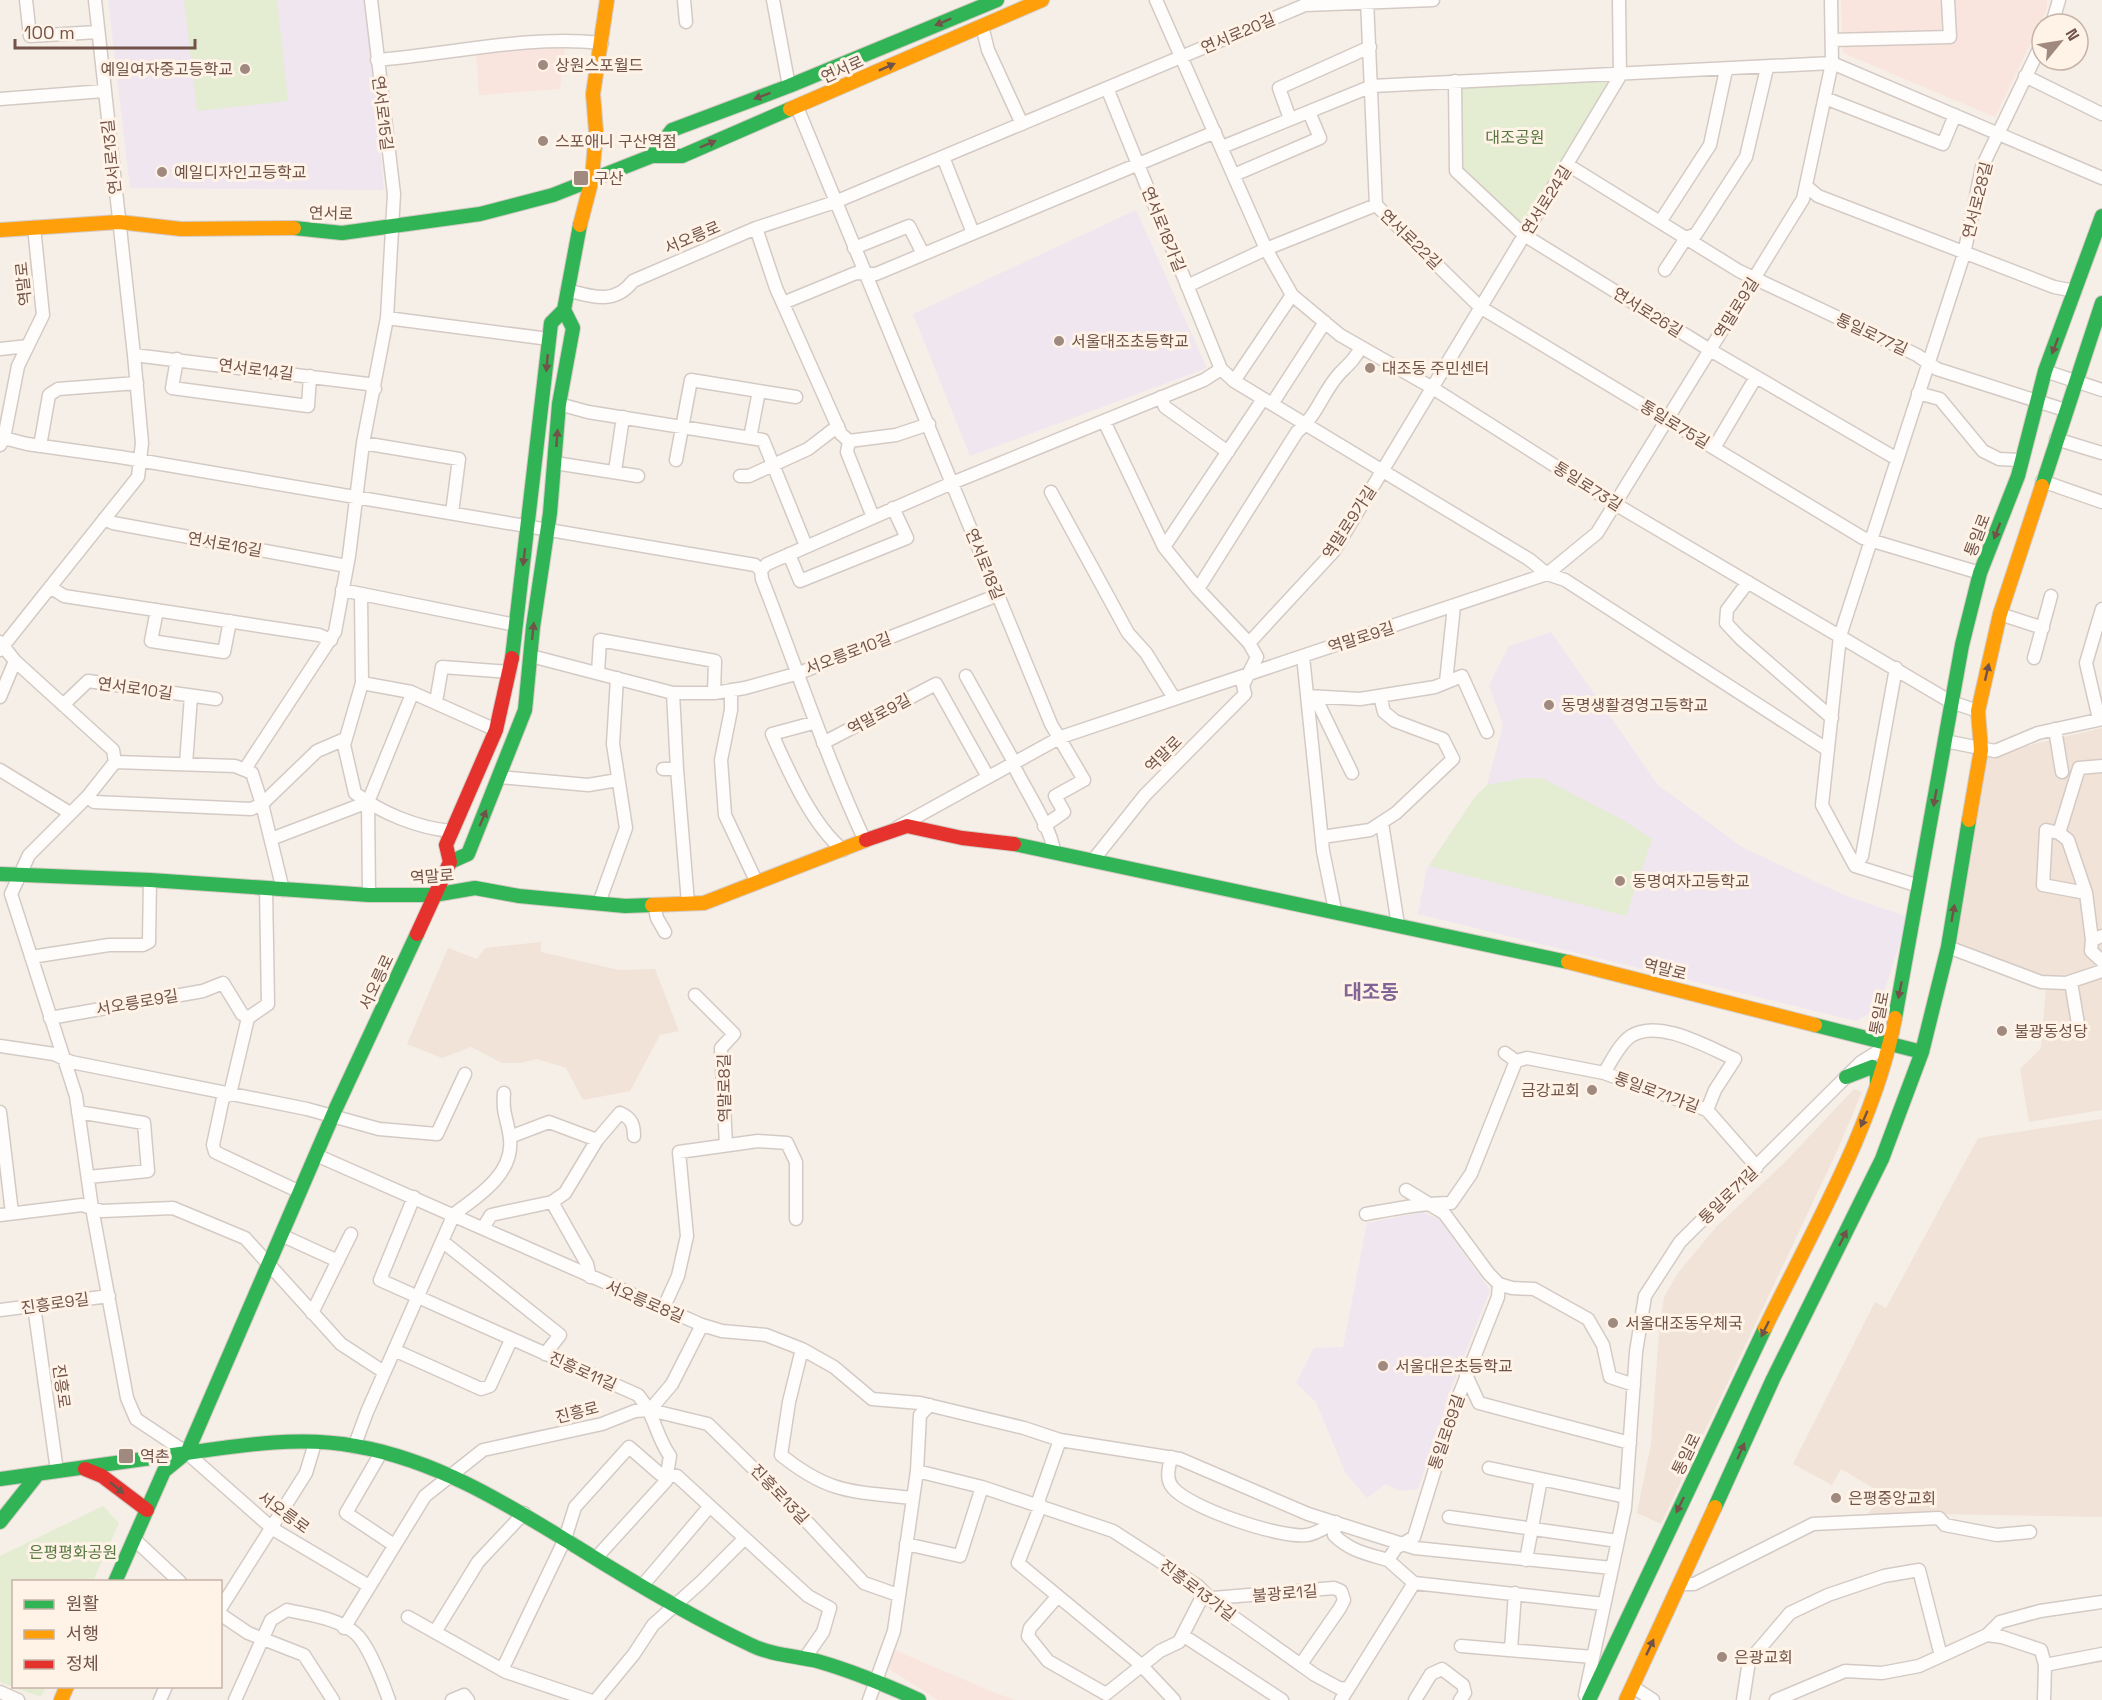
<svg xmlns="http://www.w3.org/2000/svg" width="2102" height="1700" font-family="'Space Grotesk','Noto Sans KR',sans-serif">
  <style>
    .residential { fill: #f1e3d7 }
    .commercial { fill: #f9e5dd }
    .education { fill: #f0e6f0 }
    .park { fill: #e4ecd2 }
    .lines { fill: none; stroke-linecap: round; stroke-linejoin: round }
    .street-casing { stroke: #d4cac5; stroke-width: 15 }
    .fast-casing { stroke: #d5cac4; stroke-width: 16 }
    .slow-casing { stroke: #d5cac4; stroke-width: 16 }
    .jam-casing { stroke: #d5cac4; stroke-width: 16 }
    .street { stroke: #fefdfb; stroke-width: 12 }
    .fast { stroke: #30b455; stroke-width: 14 }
    .slow { stroke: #ff9f0a; stroke-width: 14 }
    .jam { stroke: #e5322d; stroke-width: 14 }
    .oneway { fill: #725349 }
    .poi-dot { fill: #a08a80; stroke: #fff3e7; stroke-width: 2 }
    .labels { text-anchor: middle; stroke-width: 6; stroke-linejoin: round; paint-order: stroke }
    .street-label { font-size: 16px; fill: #725349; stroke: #fff3e7 }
    .poi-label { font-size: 16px; fill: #725349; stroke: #fff3e7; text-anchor: start }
    .park-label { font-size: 16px; fill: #577841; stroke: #fff3e7 }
    .quarter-label { font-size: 20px; font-weight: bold; fill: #806496; stroke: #fff3e7 }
  </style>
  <rect width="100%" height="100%" fill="#f6efe7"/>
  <!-- residential -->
  <path class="residential" d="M2102 728V1110L2029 1122 2020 1069 2041 1048 2047 977 1956 944 1984 756Z
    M541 942V952L619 970 655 969 679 1031 660 1035 630 1091 583 1100 566 1068 537 1059 521 1063H502L471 1047 442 1058 407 1044 448 948 477 959 485 948Z
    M1854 1089 1862 1092 1837 1151 1661 1524 1637 1513 1651 1444 1659 1332 1664 1297 1678 1273 1716 1227 1786 1161Z
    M2102 1119V1517L1938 1514 1865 1518 1883 1494 1841 1469 1832 1485 1793 1464 1875 1302 1886 1308 1978 1138Z"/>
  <!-- commercial -->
  <path class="commercial" d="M1841 0H2047V9L1995 117 1843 53Z
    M566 42 560 89 479 95 476 51Z
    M892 1649 998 1694 1016 1700H938L889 1669Z"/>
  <!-- education -->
  <path class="education" d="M108 0H367L384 190 130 188Z
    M1136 210 1207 368 970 456 913 314Z
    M1551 632 1658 785 1742 847 1844 895 1908 917 1879 1008 1856 1021 1418 914 1427 868 1475 797 1487 785 1503 725 1489 685 1509 646Z
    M1423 1212 1439 1219 1490 1290 1451 1389 1418 1489 1400 1491 1386 1484 1367 1498 1345 1472 1316 1402 1296 1383 1314 1348 1343 1347 1367 1223Z"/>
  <!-- park -->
  <path class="park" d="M184 0H277L288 101 197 111Z
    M1609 81 1522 226 1463 169 1461 86Z
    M1524 778H1542L1623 820 1652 839 1626 916 1429 866 1475 797 1487 785Z
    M103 1506 119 1523 93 1581 14 1582V1686L46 1687 41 1697 0 1682V1556Z"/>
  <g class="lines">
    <!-- street casing -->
    <g class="street-casing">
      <path id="street" d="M26 0 30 36 98 32
        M684 0 686 22
        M773 0 789 86
        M1156 0 1266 249 1292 295 1340 335 1431 387 1615 504 1951 702 1978 711
        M1367 0 1376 205 1480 307 1863 538 1980 573
        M2052 24 2059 0
        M982 26 988 50 1022 124
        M1832 40 1950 37 1948 0
        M377 60C452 54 526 35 602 43
        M2025 76 2102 114
        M1455 81 1456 171 1524 235 1710 350 1897 459
        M1107 88 1221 369 1234 381 1530 560 1547 574 1565 580 1828 750
        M1825 98 1943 144 1955 115
        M0 99 104 91
        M797 107 1051 724 1084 780 1055 796 1064 812 1044 826
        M1290 119 1279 88 1370 47
        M1222 147 1372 86 1832 63 2102 178
        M943 157 973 233
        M1568 165 1739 271 1917 355 1937 369 2065 410
        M1234 175 1320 138 1309 112
        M1806 186 1818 196 2054 287 2075 291
        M1660 222 1710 145 1726 70
        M756 228 776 288 841 434 849 441 896 435 929 424
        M854 248 909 226 923 254
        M1665 270 1686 238 1696 234 1746 157 1767 68
        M1187 286 1266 249 1376 205
        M567 290C592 297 615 305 633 281L756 228 835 202 1305 5 1433 0
        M783 303 856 273 876 274 1215 132
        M387 318 549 339
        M0 349 28 346
        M134 355 368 384 375 389
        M177 359 172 388 308 406 310 376
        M2045 371 2102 390
        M1234 381 1292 295
        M1918 393 1940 399 1983 451 1999 459 2020 460
        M1161 397 1165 407 1228 452
        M559 404 588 412 763 440 806 546
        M1272 404 1325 322
        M1104 421 1164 547 1198 589 1249 643
        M0 437 27 444 120 457 755 565 761 570
        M750 438 759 391
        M2056 439 2102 453
        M849 441 847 452 873 517
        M363 443 459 459 452 513
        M0 445 4 438 18 366 43 315 34 227
        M40 446 49 395 58 389 137 383
        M1714 448 1756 377
        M676 460 691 380 796 397
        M555 463 638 476
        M615 471 623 417
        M740 476H749L808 449 838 426
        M2042 481 2102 502
        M1051 492 1128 633 1146 653 1174 698
        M104 519 113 523 347 566
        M1164 547 1263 399
        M789 554 800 581 907 538 893 508
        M1748 582 1727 610 1726 623 1740 638 1832 718
        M50 587 64 596 319 635 331 640
        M1198 589 1297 432C1317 416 1323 391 1340 373 1350 363 1354 360 1361 347
        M342 590 516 625
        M361 594 362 683 344 745 355 793C381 813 418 828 451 831
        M157 610 151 641 224 652 230 621
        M2000 614 2043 628
        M0 642 15 661 113 750 115 762
        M0 650 138 477 142 443 134 355 95 0
        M531 656 673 693H714L745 688 799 673 998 595
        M1303 656 1323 851 1335 910
        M2034 658 2051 596
        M598 673 600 640 715 661 714 693
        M966 676 1014 762 1015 768C1026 791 1051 828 1054 851
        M1446 682 1454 606
        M362 683 411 692 496 730
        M731 690V710L721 760 725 815 757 883
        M673 693 677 769
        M0 697 15 661
        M436 702 442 667 510 672
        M63 705 88 681 216 699
        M2099 719 2086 663 2102 609
        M813 723 772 734C788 770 812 825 843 850
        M2055 729 2062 772
        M1945 741 1995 751 2038 733 2102 719
        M823 743 936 684 988 777
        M115 762 88 796 29 855 11 894 76 1096 92 1208 127 1398 136 1419 187 1453 273 1529 369 1586
        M115 762 235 766 252 773 262 804 283 890
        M186 764 191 696
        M245 769 335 632 349 556 363 443 387 318 394 194 371 0
        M663 769H677L688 903
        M0 770 70 813
        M1352 773 1319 705 1307 696 1360 699 1435 687 1462 676 1487 732
        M500 777 588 785 618 780
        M88 796 94 802 251 809 262 804 317 751 345 739
        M1382 823 1398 925
        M898 827 1061 737 1547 574 1597 533 1803 199 1832 63 1831 0
        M2059 833 2079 768 2102 766
        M1322 837 1370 830 1396 813 1453 759 1443 739 1395 721 1384 712 1380 696
        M271 839 368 802
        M865 841C825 755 796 666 762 579L761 570 767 564 952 483 1204 380 1221 369
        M1094 859 1145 795 1245 694 1243 685 1257 657 1249 643 1334 551 1620 76 1619 0
        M1855 866 1862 856 1896 668
        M1919 886 1855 866 1822 805 1840 636 1964 254 1982 167 2042 43
        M2086 893 2068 840 2059 833 2046 830 2043 885 2086 893 2092 940
        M369 895 368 802 412 694
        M599 903 626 828 613 744 617 678
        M654 905 657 918 665 932
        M2102 936 2092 940 2091 951 2102 961
        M1948 947 2041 982 2066 983 2102 971
        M31 957 109 945H143L149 942 150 880
        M2071 982 2078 1024
        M695 995 734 1034 721 1048 726 1145
        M50 1018 203 991 223 983 242 1014 248 1018
        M248 1018 230 1094 223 1098 213 1145 215 1152 300 1192
        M248 1018 268 1004 266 888
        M0 1046 54 1054 71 1062 307 1109 379 1129 437 1134 465 1074
        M1516 1061 1527 1058 1604 1073 1707 1110 1757 1167
        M1604 1073C1611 1062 1620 1043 1631 1036 1659 1018 1709 1048 1735 1059L1715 1090 1707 1110
        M0 1112 12 1213
        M78 1112 144 1123 148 1171 88 1177
        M510 1137 549 1122 597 1140
        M316 1155 702 1325 722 1331 766 1335 802 1349 834 1367 872 1399 920 1403 1024 1428 1060 1440 1180 1459 1308 1514 1415 1548 1612 1568
        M1406 1190 1444 1213 1489 1274 1499 1284 1512 1288 1534 1289 1588 1319 1603 1345 1610 1377 1634 1385
        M414 1197 380 1280 638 1395C656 1416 655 1435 670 1456L666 1481 596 1558
        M552 1202 587 1264 590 1277
        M1366 1214C1394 1209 1423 1203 1451 1203L1471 1174 1516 1061 1505 1053
        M0 1215 82 1205 102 1211 173 1208 245 1238 341 1344 384 1372
        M483 1228 491 1215 552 1202 565 1193 597 1140 620 1113C631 1118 634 1124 634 1136
        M281 1235 338 1261
        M442 1241 560 1335 545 1354
        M34 1306 57 1471
        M663 1309 678 1276 687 1236 679 1152 758 1141 787 1143 796 1162V1219
        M0 1310 109 1296
        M312 1313 351 1234
        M802 1349 789 1402 781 1455C831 1495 853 1491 913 1498
        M394 1350 481 1389 490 1386 511 1340
        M1466 1375 1479 1403 1630 1443
        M650 1410 672 1384 702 1325
        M1060 1440 1039 1499 1040 1507 1018 1563 1140 1664 1174 1700
        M354 1447 367 1412 454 1214C479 1196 514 1173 510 1139 508 1120 502 1114 504 1093
        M382 1451 346 1513 394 1545
        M1171 1457C1169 1468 1165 1479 1173 1488 1190 1508 1281 1539 1307 1535 1316 1534 1328 1526 1336 1522L1334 1535C1350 1551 1367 1554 1388 1560L1396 1548 1414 1537 1454 1408 1498 1297 1499 1284
        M1489 1468 1626 1497
        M917 1471 982 1487 1113 1531 1198 1586 1218 1606 1315 1675 1339 1688 1348 1689
        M1449 1517 1618 1541
        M134 1539 180 1582
        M906 1544 960 1556 982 1487
        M1388 1560 1414 1583
        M1526 1560 1541 1479
        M1414 1583 1604 1604
        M1680 1584H1694L1813 1524 1939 1518 1945 1525 1997 1535 2030 1532
        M642 1586 710 1506
        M1057 1597 1030 1628 1028 1636 1048 1661 1106 1694 1160 1651 1179 1642 1201 1599 1334 1588 1341 1591 1344 1600 1340 1608 1301 1664
        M220 1609 306 1473 315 1443
        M220 1614 248 1633 304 1655 333 1700
        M408 1617 506 1672 589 1700
        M344 1628 425 1496 483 1450 602 1424 635 1411 650 1410 708 1424 797 1511 864 1583 898 1595
        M435 1632 478 1562 524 1513
        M1987 1635 2002 1637 2041 1650 2045 1665 2102 1654
        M1184 1636 1282 1700
        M1461 1646 1593 1657
        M1511 1649 1515 1593
        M502 1670 565 1539 575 1507 629 1447 660 1474 677 1476 808 1596 830 1608 823 1632 805 1658
        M1633 1687 1653 1700
        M0 1692 18 1700
        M1585 1695 1625 1508 1636 1352 1645 1296 1680 1242 1861 1062 1890 1044
        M160 1700 166 1686
        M235 1700 271 1620 287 1610C308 1615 338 1618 355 1633 368 1644 383 1683 389 1700
        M452 1700 464 1695 468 1700
        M596 1700 634 1654 653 1625 701 1582 745 1538
        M869 1700 894 1631 917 1471 920 1415 930 1405
        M1341 1700 1414 1583
        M1415 1700 1431 1674 1442 1669 1463 1685 1465 1693 1460 1700
        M1743 1700 1749 1661 1790 1613 1828 1595 1884 1576 1919 1570 1941 1656
        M1776 1700 1845 1671 1882 1673 1919 1666 1987 1635 2000 1622 2040 1611 2102 1602
        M2044 1700 2045 1665"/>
    </g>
    <!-- fast casing -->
    <g class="fast-casing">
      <path id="fast" d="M652 156 672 130 789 86 997 0
        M294 228 342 233 480 214 553 195 652 156H682L790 109
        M2042 486 2102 303
        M512 658 551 323 564 310 580 225
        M1014 844 1568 962
        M450 862 468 854 525 710 533 627 550 513 559 404 573 328 564 310
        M0 874 150 880 369 895H434L475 888 519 896 625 906 652 905
        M1895 1018 1962 645 1980 573 2018 476 2045 371 2102 216
        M1815 1025 1922 1052
        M1846 1077 1872 1067 1877 1074V1085
        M187 1453 336 1108 417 934
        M187 1453C242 1445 299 1436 355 1446 437 1460 507 1504 577 1547 633 1582 691 1617 751 1645 771 1655 796 1656 817 1661 852 1671 886 1685 919 1700
        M0 1479 187 1453
        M1715 1507 1773 1379 1882 1159 1922 1052 1948 947 1969 820
        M0 1522 38 1474
        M115 1582 164 1471 186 1453
        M1589 1700 1765 1328"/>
    </g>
    <!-- slow casing -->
    <g class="slow-casing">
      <path id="slow" d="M790 109 1042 0
        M580 225 592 179 596 131 593 94 607 0
        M0 230 119 222 181 229 294 228
        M1969 820 1981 750 1978 711 2000 614 2042 486
        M652 905 704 903 866 840
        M1568 962 1815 1025
        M1765 1328C1811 1233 1876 1122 1895 1018
        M61 1700 67 1686
        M1626 1700 1715 1507"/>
    </g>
    <!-- jam casing -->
    <g class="jam-casing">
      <path id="jam" d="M866 840 907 826 962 838 1014 844
        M417 934 450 862 446 845 496 730 512 658
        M85 1469 102 1476 147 1510"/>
    </g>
    <!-- street -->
    <use href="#street" class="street"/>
    <!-- fast -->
    <use href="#fast" class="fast"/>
    <!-- slow -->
    <use href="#slow" class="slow"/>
    <!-- jam -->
    <use href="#jam" class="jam"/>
  </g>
  <!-- one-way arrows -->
  <defs><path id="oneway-solid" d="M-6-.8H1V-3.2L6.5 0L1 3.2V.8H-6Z" transform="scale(1.5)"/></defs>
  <g class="oneway">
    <use href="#oneway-solid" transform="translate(943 22) rotate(157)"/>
    <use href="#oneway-solid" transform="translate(887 67) rotate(-24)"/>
    <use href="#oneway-solid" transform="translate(762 96) rotate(160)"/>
    <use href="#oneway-solid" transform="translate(708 144) rotate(-23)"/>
    <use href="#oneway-solid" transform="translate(2055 346) rotate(111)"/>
    <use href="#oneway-solid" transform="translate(547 363) rotate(95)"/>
    <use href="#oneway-solid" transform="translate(557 438) rotate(-86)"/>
    <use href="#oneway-solid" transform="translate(1997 531) rotate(111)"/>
    <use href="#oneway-solid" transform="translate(524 557) rotate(97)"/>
    <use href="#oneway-solid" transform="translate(533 631) rotate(-84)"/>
    <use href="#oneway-solid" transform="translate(1987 672) rotate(-77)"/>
    <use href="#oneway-solid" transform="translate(1935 798) rotate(100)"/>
    <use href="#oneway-solid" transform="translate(483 818) rotate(-67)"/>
    <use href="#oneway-solid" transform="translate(1953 913) rotate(-80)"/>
    <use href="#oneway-solid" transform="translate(1900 990) rotate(101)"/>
    <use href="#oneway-solid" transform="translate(1864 1119) rotate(113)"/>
    <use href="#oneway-solid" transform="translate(1843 1238) rotate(-64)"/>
    <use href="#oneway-solid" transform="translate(1765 1329) rotate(116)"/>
    <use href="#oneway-solid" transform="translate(1741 1451) rotate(-66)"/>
    <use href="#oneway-solid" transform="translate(117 1488) rotate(40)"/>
    <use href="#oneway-solid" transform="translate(1680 1505) rotate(116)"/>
    <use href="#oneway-solid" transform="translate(1650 1647) rotate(-65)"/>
  </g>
  <!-- markers -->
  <g class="poi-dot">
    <circle cx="543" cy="65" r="6"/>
    <circle cx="245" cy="69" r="6"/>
    <circle cx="543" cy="141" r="6"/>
    <circle cx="162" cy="172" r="6"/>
    <rect x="573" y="170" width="16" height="16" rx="3"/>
    <circle cx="1059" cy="341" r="6"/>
    <circle cx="1370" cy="368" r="6"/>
    <circle cx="1549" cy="705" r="6"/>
    <circle cx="1620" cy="881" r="6"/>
    <circle cx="2002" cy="1031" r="6"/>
    <circle cx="1592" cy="1090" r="6"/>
    <circle cx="1613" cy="1323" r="6"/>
    <circle cx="1383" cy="1366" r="6"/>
    <rect x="118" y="1448" width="16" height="16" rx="3"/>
    <circle cx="1836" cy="1498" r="6"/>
    <circle cx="1722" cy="1657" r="6"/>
  </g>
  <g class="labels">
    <!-- street labels -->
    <g class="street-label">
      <text transform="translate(1238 33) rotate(-23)" y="6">연서로20길</text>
      <text transform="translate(842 69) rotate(-24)" y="6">연서로</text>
      <text transform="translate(383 113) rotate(83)" y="6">연서로15길</text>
      <text transform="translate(111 157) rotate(-96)" y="6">연서로13길</text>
      <text transform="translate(1546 200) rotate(-58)" y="6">연서로24길</text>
      <text transform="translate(1977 200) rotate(-76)" y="6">연서로28길</text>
      <text transform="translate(331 213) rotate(1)" y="6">연서로</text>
      <text transform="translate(1164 229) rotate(68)" y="6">연서로18가길</text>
      <text transform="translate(692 237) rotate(-23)" y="6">서오릉로</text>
      <text transform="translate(1411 239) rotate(44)" y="6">연서로22길</text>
      <text transform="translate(23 284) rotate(-96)" y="6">역말로</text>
      <text transform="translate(1736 308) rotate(-58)" y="6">역말로9길</text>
      <text transform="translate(1648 312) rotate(32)" y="6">연서로26길</text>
      <text transform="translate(1872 334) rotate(25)" y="6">통일로77길</text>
      <text transform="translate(256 369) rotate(7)" y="6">연서로14길</text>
      <text transform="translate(1675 424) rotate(31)" y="6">통일로75길</text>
      <text transform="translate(1588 486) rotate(32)" y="6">통일로73길</text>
      <text transform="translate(1349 522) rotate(-57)" y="6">역말로9가길</text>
      <text transform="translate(1977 535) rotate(-69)" y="6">통일로</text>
      <text transform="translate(225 544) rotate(10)" y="6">연서로16길</text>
      <text transform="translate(985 564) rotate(68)" y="6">연서로18길</text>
      <text transform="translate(1361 637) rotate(-18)" y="6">역말로9길</text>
      <text transform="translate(848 653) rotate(-21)" y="6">서오릉로10길</text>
      <text transform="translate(135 688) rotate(8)" y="6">연서로10길</text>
      <text transform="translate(879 714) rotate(-28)" y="6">역말로9길</text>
      <text transform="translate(1163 754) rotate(-45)" y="6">역말로</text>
      <text transform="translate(432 876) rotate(-4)" y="6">역말로</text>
      <text transform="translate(1665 969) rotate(14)" y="6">역말로</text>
      <text transform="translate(376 982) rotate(-65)" y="6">서오릉로</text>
      <text transform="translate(137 1002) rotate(-10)" y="6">서오릉로9길</text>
      <text transform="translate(1879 1013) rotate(-79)" y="6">통일로</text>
      <text transform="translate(724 1088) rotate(-91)" y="6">역말로8길</text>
      <text transform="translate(1657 1092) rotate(20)" y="6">통일로71가길</text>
      <text transform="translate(1728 1195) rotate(-44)" y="6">통일로71길</text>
      <text transform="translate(645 1301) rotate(23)" y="6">서오릉로8길</text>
      <text transform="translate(55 1303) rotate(-8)" y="6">진흥로9길</text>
      <text transform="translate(583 1371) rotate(24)" y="6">진흥로11길</text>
      <text transform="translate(62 1386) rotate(82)" y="6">진흥로</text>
      <text transform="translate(577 1412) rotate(-14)" y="6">진흥로</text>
      <text transform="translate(1446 1432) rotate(-71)" y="6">통일로69길</text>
      <text transform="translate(1686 1454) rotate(-64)" y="6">통일로</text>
      <text transform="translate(780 1494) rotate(46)" y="6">진흥로13길</text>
      <text transform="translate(284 1512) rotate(36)" y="6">서오릉로</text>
      <text transform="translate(1198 1590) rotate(37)" y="6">진흥로13가길</text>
      <text transform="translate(1285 1593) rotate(-5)" y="6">불광로1길</text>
    </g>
    <!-- poi labels -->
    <g class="poi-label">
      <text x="555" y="71">상원스포월드</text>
      <text x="233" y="75" text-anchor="end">예일여자중고등학교</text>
      <text x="555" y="147">스포애니 구산역점</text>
      <text x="174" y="178">예일디자인고등학교</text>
      <text x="594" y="184">구산</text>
      <text x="1071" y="347">서울대조초등학교</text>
      <text x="1382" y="374">대조동 주민센터</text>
      <text x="1561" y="711">동명생활경영고등학교</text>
      <text x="1632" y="887">동명여자고등학교</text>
      <text x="2014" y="1037">불광동성당</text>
      <text x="1580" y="1096" text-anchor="end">금강교회</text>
      <text x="1625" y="1329">서울대조동우체국</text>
      <text x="1395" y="1372">서울대은초등학교</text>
      <text x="140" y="1462">역촌</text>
      <text x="1848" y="1504">은평중앙교회</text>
      <text x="1734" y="1663">은광교회</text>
    </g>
    <!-- park labels -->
    <g class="park-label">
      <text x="1515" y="143">대조공원</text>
      <text x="73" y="1558">은평평화공원</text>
    </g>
    <!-- quarter labels -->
    <g class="quarter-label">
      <text x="1371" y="999">대조동</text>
    </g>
  </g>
  <!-- legend -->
  <rect x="12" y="1580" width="210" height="108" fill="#fff3e7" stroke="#c7b3a8" stroke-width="1.5"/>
  <rect x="24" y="1600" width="30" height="9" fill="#30b455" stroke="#c7b3a8" stroke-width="1.5"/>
  <text x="66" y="1610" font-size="18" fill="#725349">원활</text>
  <rect x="24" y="1630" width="30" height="9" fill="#ff9f0a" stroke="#c7b3a8" stroke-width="1.5"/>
  <text x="66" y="1640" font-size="18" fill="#725349">서행</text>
  <rect x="24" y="1660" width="30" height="9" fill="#e5322d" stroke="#c7b3a8" stroke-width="1.5"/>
  <text x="66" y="1670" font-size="18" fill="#725349">정체</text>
  <!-- north arrow -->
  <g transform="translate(2060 42) rotate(60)"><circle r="28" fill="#fff3e7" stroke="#c7b3a8" stroke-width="1.5"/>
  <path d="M0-4.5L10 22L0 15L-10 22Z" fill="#a08a80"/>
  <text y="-9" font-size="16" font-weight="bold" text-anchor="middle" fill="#725349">N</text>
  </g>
  <!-- scale -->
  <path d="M15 39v9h180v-9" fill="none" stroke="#725349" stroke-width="3"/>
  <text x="24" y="39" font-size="18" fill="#725349" stroke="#fff3e7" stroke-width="4.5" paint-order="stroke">100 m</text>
</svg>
